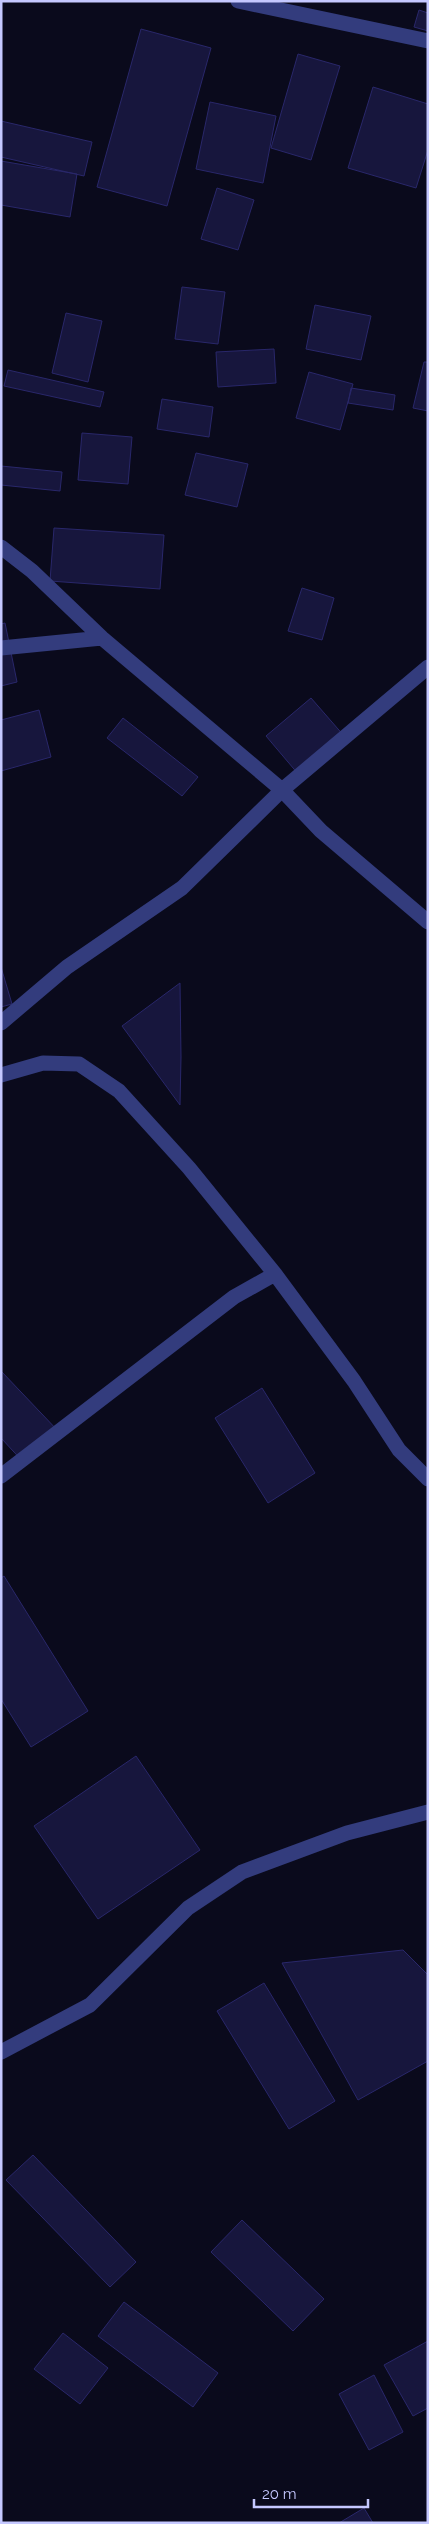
<svg xmlns="http://www.w3.org/2000/svg" width="429" height="2524" font-family="Raleway,sans-serif">
  <style>
    .building { fill: #17163d; stroke: #29276a }
    .lines { fill: none; stroke-linecap: round; stroke-linejoin: round }
    .minor { stroke: #333c7d; stroke-width: 15 }
  </style>
  <rect width="100%" height="100%" fill="#0a0a1c"/>
  <!-- building -->
  <path class="building" d="M419 10 428 13V31L414 27Z
    M141 29 211 48 167 206 97 187Z
    M298 54 340 66 311 160 271 148Z
    M373 87 428 104V150L416 188 348 168Z
    M210 102 276 116 263 183 196 169Z
    M1 121 92 142 84 176 1 157Z
    M1 161 77 174 70 217 1 205Z
    M217 188 254 200 238 250 201 239Z
    M182 287 225 292 218 344 175 339Z
    M315 305 371 316 361 360 306 349Z
    M66 313 102 321 88 382 52 373Z
    M274 349 276 383 218 387 216 352Z
    M424 362H428V411L413 408Z
    M8 370 104 392 100 407 4 386Z
    M309 372 353 384 340 430 296 418Z
    M351 388 395 395 393 410 348 403Z
    M162 399 213 407 209 437 157 429Z
    M82 433 132 437 128 484 78 480Z
    M196 453 248 464 237 507 185 495Z
    M1 466 62 472 60 491 1 485Z
    M54 528 164 535 160 589 50 581Z
    M302 588 334 598 322 640 288 631Z
    M5 623 17 682 1 686V624Z
    M311 698 345 737 299 775 266 736Z
    M39 710 51 757 1 771V720Z
    M123 718 198 777 182 796 107 738Z
    M1 967 12 1004 1 1007Z
    M180 983 181 1057 180 1105 122 1026Z
    M1 1371 60 1433 26 1465 1 1438Z
    M262 1388 315 1473 268 1503 215 1418Z
    M4 1576 88 1711 31 1747 1 1699V1578Z
    M136 1756 200 1850 98 1919 34 1826Z
    M403 1950 428 1975V2061L358 2100 282 1963Z
    M264 1983 335 2101 289 2129 217 2011Z
    M33 2155 136 2262 110 2287 6 2180Z
    M242 2220 324 2299 293 2331 211 2252Z
    M124 2302 218 2373 193 2407 98 2336Z
    M63 2333 108 2368 80 2404 34 2369Z
    M428 2341V2408L413 2416 384 2365Z
    M374 2375 403 2432 369 2450 339 2394Z
    M364 2508 373 2523H339Z"/>
  <g class="lines">
    <!-- minor -->
    <path class="minor" d="M238 1 428 41
      M1 547 32 571 102 638 282 790 321 831 428 922
      M1 648 102 638
      M1 1023 67 967 182 888 282 790 428 667
      M1 1075 43 1063 79 1064 119 1091 189 1168 275 1274
      M1 1476 234 1297 275 1274 354 1381 399 1450 428 1479
      M1 2052 90 2005 188 1908 242 1872 347 1833 428 1812"/>
  </g>
  <!-- border -->
  <rect width="429" height="2524" fill="none" stroke="#c5c8ff" stroke-width="5"/>
  <!-- scale -->
  <path d="M254 2499v8h114v-8" fill="none" stroke="#c5c8ff" stroke-width="2.5"/>
  <text x="262" y="2499" font-size="15" fill="#c5c8ff" stroke="#0a0a1c" stroke-width="4" paint-order="stroke">20 m</text>
</svg>
